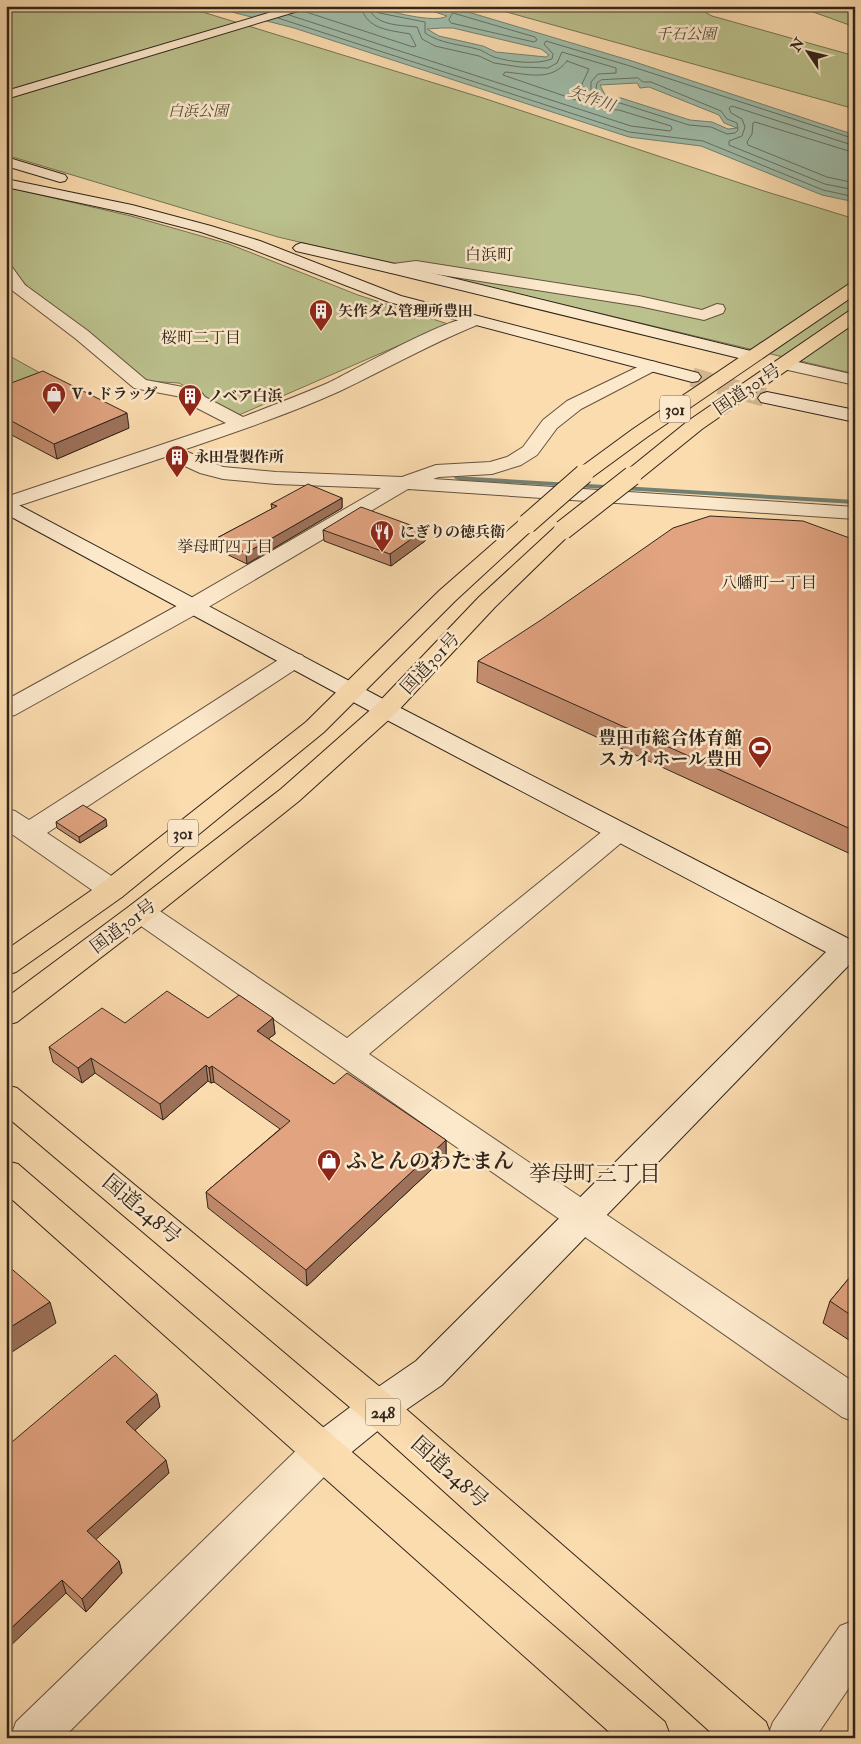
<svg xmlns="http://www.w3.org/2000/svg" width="861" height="1744" font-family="'IM FELL Double Pica','Noto Serif JP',serif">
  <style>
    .green { fill: #bbc18d; stroke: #767354 }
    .water { fill: #9fbcaa; stroke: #738071; fill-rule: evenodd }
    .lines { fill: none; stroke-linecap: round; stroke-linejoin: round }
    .shore { stroke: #687062; stroke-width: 1 }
    .stream { fill: #738071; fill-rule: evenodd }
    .secondary-tunnel { stroke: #d3b791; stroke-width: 19; stroke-dasharray: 19 9; stroke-linecap: butt }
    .street-casing { stroke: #645340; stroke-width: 2 }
    .secondary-casing { stroke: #31251b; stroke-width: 2 }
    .highway-casing { stroke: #31251b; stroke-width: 2 }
    .street { fill: #fce8cb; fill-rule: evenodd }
    .secondary { fill: #fce8cb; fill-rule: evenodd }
    .highway { fill: #fbdcaf; fill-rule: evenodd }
    .highway-bridge-casing { stroke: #31251b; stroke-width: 21; stroke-linecap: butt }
    .highway-bridge { stroke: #fbdcaf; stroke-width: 19 }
    .wall { fill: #c28c6e; stroke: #31251b }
    .shaded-wall { fill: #9e725a; stroke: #31251b }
    .building { fill: #e1a380; stroke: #31251b }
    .labels { text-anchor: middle; stroke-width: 5; stroke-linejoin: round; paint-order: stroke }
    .far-park-label { font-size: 15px; font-style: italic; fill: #544c38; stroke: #fce8cb }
    .far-poi-label { font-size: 15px; font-weight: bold; fill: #31251b; stroke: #fce8cb; text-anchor: start }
    .far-water-label { font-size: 16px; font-style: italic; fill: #525246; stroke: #fce8cb }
    .far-quarter-label { font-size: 16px; fill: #31251b; stroke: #fce8cb }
    .far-neighbourhood-label { font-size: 16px; fill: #31251b; stroke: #fce8cb }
    .shield { fill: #fce8cb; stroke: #6e6050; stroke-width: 1 }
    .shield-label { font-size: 16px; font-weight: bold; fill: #31251b }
    .street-label { font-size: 18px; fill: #31251b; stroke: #fce8cb }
    .poi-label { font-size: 18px; font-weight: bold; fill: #31251b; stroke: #fce8cb; text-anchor: end }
    .near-poi-label { font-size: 21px; font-weight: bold; fill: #31251b; stroke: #fce8cb; text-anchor: start }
    .near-street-label { font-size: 21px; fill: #31251b; stroke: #fce8cb }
    .near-neighbourhood-label { font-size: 22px; fill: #31251b; stroke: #fce8cb }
  </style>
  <rect width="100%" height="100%" fill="#fbdcaf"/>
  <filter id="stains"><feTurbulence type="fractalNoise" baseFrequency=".004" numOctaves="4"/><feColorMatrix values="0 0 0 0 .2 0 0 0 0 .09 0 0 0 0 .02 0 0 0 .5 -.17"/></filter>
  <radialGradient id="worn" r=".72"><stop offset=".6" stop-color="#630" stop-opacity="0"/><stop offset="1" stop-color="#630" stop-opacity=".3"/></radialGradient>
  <!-- green -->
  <path class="green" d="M6 6H183L483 98 764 191 855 219V374L278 237 6 155Z
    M485 6H694L712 16 855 56V109Z
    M778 6H855V27L802 8Z
    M6 187 131 216 229 244 358 295 448 324 239 415 179 383 147 381 38 298 17 275 6 256Z
    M6 354 51 379 6 396Z"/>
  <!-- water -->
  <path class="water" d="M217 6H373C387 11 435 24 447 16L417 6H448L632 61 855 135V202L822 195 701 146 629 137 294 28 220 9ZM442 28H453L541 49 549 55 546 57 496 52 483 46 439 36 427 29ZM637 83 640 88 649 87 719 115 724 123 737 128 728 129 712 122 690 120 621 98 607 99 600 85Z"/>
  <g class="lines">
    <!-- shore -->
    <path class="shore" d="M375 6V11L379 13 425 22V33C441 44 459 44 477 49 483 50 488 55 494 57 510 62 536 65 552 59L553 54 544 44 546 41 630 66 855 139
      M303 11 413 47 416 46 410 34C390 30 366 30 361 6
      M453 13 535 37 537 40 534 42 451 23 449 20Z
      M289 15 631 126 670 131 672 129 671 126 619 110 602 109 597 105 591 91V82L598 74 616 73V68L562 52 557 63 548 68 520 67 494 63 479 56 435 46 422 39 417 27C399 25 374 26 368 6
      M278 18 629 132 703 141 823 190 855 197
      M567 61 589 69 582 84 587 100 585 103 503 75 505 72C529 74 551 82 567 61Z
      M638 78 643 82H651L721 111 727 119 737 123 738 130 735 133 727 134 711 127 689 125 620 103 606 104 596 89 597 83 601 80Z
      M855 146 732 106 729 108 731 113 742 119 745 127 742 136 729 141V145L825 184 855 190
      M855 153 755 122 753 123 752 134 747 142 748 145 827 177 855 183"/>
    <!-- stream -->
    <path class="stream" d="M455 476 855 500V504L458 480 454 478Z"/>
    <!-- secondary-tunnel -->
    <path class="secondary-tunnel" d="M692 377 767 398"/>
    <!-- street casing -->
    <g class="street-casing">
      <path id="street" d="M416 261 639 296 702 310 717 304 723 305 725 309 723 313 704 320 639 306 416 271 391 273 385 271 383 268 385 265Z
        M6 265 12 267 25 285 88 331 146 380 199 390 205 397 243 417C271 406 300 395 328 383 353 371 456 312 477 317L479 321 477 325C430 344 386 369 340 391 289 414 236 432 183 450L223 467 276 472 402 477 436 465 490 462 507 457 523 447 543 420 567 401 650 361 656 362 659 366 656 370 581 409 557 428 537 455 521 465 492 474 439 477 433 479 855 507V519L408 489 200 612 15 715 6 717V700L184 602 381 488 276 484 223 479 200 473 165 457 6 510V497L226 423 191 405 187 398 134 388 76 339 13 291 6 282Z
        M785 359 855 375V385L779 368 776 364 779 360Z
        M294 653 302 655 306 660 302 665 47 833 122 883 126 890 122 897 112 899 102 897 6 830V809L15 811 29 820 286 655Z
        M618 823 627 826 631 832 627 838 369 1054 855 1383V1422L842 1417 131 919 127 912 131 905 141 902 151 905 347 1038 609 826Z
        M323 1433 337 1438 342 1451 337 1464 63 1738H10L16 1722 309 1438Z
        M855 1620V1679L815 1738H767L773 1722 840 1626Z"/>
    </g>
    <!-- secondary casing -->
    <g class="secondary-casing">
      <path id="secondary" d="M292 6H309L308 8 6 99V91Z
        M6 157 65 175 67 178 65 181 60 182 6 166Z
        M6 179 132 205 211 226 260 241 401 296 698 373 701 377 698 381 692 382 389 302 249 248 201 232 132 214 6 187Z
        M301 243 391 263 751 351 757 352 760 356 757 360 751 361 391 273 296 251 293 248 296 245Z
        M767 392 855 410V422L761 402 758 398 761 394Z
        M6 500 13 502 385 700 855 942V965L850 964 442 1385 391 1420 337 1464 323 1469 309 1464 304 1451 309 1438 365 1396 416 1361 826 952 368 710 6 514Z"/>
    </g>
    <!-- highway casing -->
    <g class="highway-casing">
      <path id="highway" d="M855 282V295L647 437 591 478 584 480 577 478 574 474 577 470 633 429 849 284Z
        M855 310V323L702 429 639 480 632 482 625 480 622 476 625 472 688 421 849 311Z
        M527 518 534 520 537 524 534 528 455 601 324 732 122 897 16 972 6 975V950L102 883 306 722 439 591 520 520Z
        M563 524 570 526 573 530 570 534 495 607 394 715 299 801 151 919 17 1022 6 1025V998L131 905 281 789 376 705 479 597 556 526Z
        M6 1085 17 1088 391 1396 766 1722 772 1738H717L365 1420 6 1116Z
        M6 1161 18 1164 665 1722 671 1738H616L6 1194Z"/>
    </g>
    <!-- street -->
    <use href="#street" class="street"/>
    <!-- secondary -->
    <use href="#secondary" class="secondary"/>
    <!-- highway -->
    <use href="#highway" class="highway"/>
    <!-- highway-bridge casing -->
    <g class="highway-bridge-casing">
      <path id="highway-bridge" d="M527 524 584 474
        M563 530 632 476"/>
    </g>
    <!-- highway-bridge -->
    <use href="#highway-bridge" class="highway-bridge"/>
  </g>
  <!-- wall -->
  <path class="wall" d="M6 385 129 428 57 459 6 432Z
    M342 498V508L247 564 216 549 215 539 272 509 271 504Z
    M323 530H424L425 541 391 566 324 541Z
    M855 540V856L477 682 478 661Z
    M56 822 107 826 80 843 57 828Z
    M208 1018H273L275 1034 268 1039 334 1084 446 1140V1156L307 1286 208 1208 206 1192 280 1129 214 1082 211 1083 208 1081 163 1120 95 1073 82 1083 53 1062 49 1047 125 1023Z
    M855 1271V1344L823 1323 830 1301Z
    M160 1407 135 1430 169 1473 95 1539 119 1561 122 1573 86 1612 66 1593 6 1447Z"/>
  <!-- shaded-wall -->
  <path class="shaded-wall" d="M127 413 129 428 57 459 54 444Z
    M342 498V508L247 564 246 553Z
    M424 530 425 541 391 566 390 554Z
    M106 819 107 826 80 843 79 837Z
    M273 1018 275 1034 258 1046 257 1031Z
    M91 1058 95 1073 82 1083 78 1068Z
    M206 1065 208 1081 163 1120 160 1104Z
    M212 1066 214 1082 211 1083 209 1068Z
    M446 1140V1156L307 1286 306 1270Z
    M50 1302 56 1323 6 1356V1330Z
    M157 1394 160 1407 130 1435 126 1422Z
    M166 1460 169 1473 91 1544 87 1531Z
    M119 1561 122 1573 86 1612 82 1599Z
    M62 1580 66 1593 6 1650V1633Z"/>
  <!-- building -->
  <path class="building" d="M43 371 127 413 54 444 6 418V385Z
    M308 484 342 498 246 553 215 539 277 506 271 504Z
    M361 507 424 530 390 554 323 530Z
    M710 516 803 521 855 540V831L478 661 541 620 673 528Z
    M83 805 106 819 79 837 56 822Z
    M167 991 208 1018 239 995 273 1018 257 1031 334 1084 347 1073 446 1140 306 1270 206 1192 290 1121 212 1066 209 1068 206 1065 160 1104 91 1058 78 1068 49 1047 102 1008 125 1023Z
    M6 1264 50 1302 6 1330Z
    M855 1271V1318L830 1301Z
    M115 1355 157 1394 126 1422 166 1460 87 1531 119 1561 82 1599 62 1580 6 1633V1447Z"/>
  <!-- icons -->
  <defs>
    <g id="building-pin" transform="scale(1.25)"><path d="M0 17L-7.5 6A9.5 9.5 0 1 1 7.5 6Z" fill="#8f2418" stroke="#fce8cb"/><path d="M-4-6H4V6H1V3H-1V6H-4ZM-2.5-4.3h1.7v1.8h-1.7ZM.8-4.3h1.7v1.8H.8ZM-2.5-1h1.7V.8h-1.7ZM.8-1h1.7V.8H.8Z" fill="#fff"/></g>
    <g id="shop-pin" transform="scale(1.25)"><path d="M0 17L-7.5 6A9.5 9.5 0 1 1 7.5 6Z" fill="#8f2418" stroke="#fce8cb"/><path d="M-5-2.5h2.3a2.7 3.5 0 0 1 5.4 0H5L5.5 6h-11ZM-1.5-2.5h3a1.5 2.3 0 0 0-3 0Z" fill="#fff"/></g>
    <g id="restaurant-pin" transform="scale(1.25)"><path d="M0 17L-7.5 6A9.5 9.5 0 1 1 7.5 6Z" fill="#8f2418" stroke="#fce8cb"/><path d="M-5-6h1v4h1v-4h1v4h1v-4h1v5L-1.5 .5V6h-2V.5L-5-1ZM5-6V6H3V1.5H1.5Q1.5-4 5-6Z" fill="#fff"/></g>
    <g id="stadium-pin" transform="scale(1.25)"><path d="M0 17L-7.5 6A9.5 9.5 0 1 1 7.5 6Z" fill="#8f2418" stroke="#fce8cb"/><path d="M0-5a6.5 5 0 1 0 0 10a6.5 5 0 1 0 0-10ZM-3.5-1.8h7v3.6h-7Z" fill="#fff"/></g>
  </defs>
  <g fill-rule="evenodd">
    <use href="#building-pin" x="321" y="311"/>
    <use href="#shop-pin" x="54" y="394"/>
    <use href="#building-pin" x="190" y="396"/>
    <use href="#building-pin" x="177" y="457"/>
    <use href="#restaurant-pin" x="382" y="532"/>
    <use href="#stadium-pin" x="760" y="748"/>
    <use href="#shop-pin" x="329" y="1161"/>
  </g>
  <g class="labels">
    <!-- far-park labels -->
    <g class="far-park-label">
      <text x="686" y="39">千石公園</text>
      <text x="198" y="116">白浜公園</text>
    </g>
    <!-- far-poi labels -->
    <g class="far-poi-label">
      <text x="338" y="316">矢作ダム管理所豊田</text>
      <text x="72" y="399">V・ドラッグ</text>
      <text x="208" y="401">ノベア白浜</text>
      <text x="194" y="462">永田畳製作所</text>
      <text x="400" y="537">にぎりの徳兵衛</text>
    </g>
    <!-- far-water labels -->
    <g class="far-water-label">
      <text transform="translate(592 98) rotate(19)" y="6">矢作川</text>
    </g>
    <!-- far-quarter labels -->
    <g class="far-quarter-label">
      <text x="489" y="260">白浜町</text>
    </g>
    <!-- far-neighbourhood labels -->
    <g class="far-neighbourhood-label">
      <text x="201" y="343">桜町二丁目</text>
      <text x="225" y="552">挙母町四丁目</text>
      <text x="769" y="588">八幡町一丁目</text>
    </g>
    <!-- shield labels -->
    <g class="shield">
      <rect x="660" y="395.5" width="30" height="27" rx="4"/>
      <rect x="168" y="819.5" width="30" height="27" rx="4"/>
      <rect x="365.5" y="1398.5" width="35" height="27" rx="4"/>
    </g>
    <g class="shield-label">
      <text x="675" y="415">301</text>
      <text x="183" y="839">301</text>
      <text x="383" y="1418">248</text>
    </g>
    <!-- street labels -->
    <g class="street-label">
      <text transform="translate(747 389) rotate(-34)" y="6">国道301号</text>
      <text transform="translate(430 663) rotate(-47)" y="6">国道301号</text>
      <text transform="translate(123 926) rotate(-37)" y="6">国道301号</text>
    </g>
    <!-- poi labels -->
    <g class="poi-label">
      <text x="742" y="744">豊田市総合体育館<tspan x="742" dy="21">スカイホール豊田</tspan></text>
    </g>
    <!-- near-poi labels -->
    <g class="near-poi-label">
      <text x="346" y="1168">ふとんのわたまん</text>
    </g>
    <!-- near-street labels -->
    <g class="near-street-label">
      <text transform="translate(142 1209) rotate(40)" y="7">国道248号</text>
      <text transform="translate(450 1472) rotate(42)" y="7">国道248号</text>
    </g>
    <!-- near-neighbourhood labels -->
    <g class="near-neighbourhood-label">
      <text x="595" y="1181">挙母町三丁目</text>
    </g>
  </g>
  <!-- margin -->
  <rect width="861" height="1744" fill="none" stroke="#fbdcaf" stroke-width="25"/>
  <rect x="8" y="8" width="846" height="1729" fill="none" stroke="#31251b" stroke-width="2.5"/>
  <rect x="12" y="12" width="836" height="1719" fill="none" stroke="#31251b"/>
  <!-- north arrow -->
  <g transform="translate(808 52) rotate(305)" stroke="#fce8cb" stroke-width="4" paint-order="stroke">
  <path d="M0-4L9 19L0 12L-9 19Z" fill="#31251b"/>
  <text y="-8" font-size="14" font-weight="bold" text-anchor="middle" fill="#31251b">N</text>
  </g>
  <rect width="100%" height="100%" filter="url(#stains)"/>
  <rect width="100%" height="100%" fill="url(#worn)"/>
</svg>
